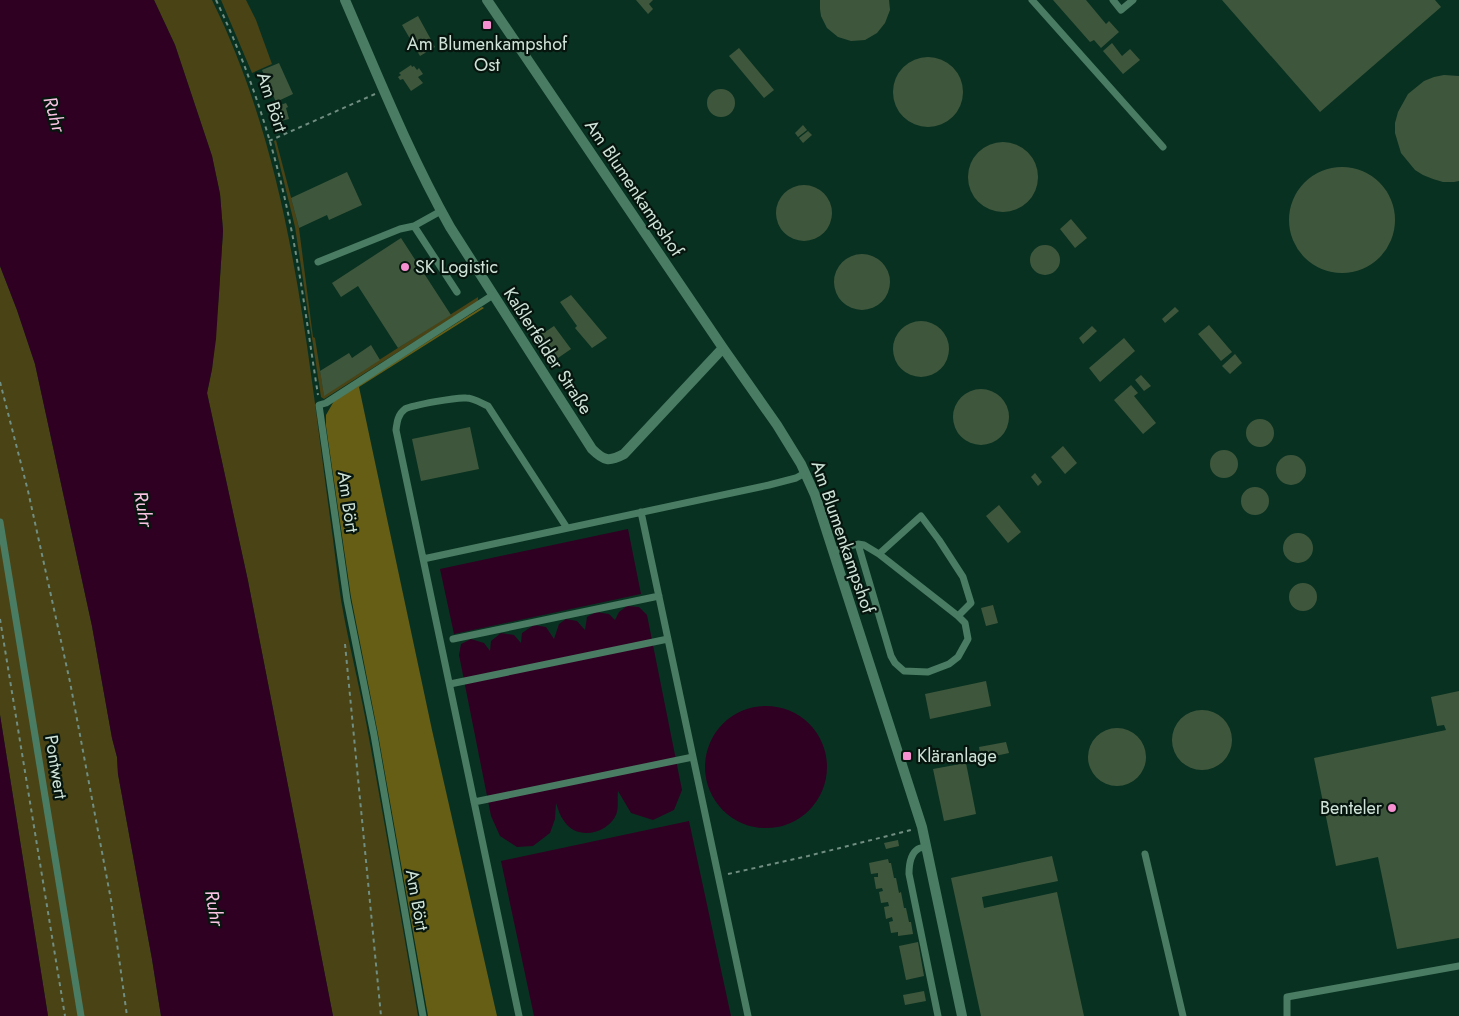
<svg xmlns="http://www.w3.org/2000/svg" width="1459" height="1016" font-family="Jost,sans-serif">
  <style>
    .green { fill: #494315 }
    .forest { fill: #675e16 }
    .water { fill: #2f0022 }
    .building { fill: #3e573c }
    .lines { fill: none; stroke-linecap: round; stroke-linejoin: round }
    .path { stroke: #708e81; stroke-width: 2; stroke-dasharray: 4 4; stroke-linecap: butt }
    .service { stroke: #497c63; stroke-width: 7 }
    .minor { stroke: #497c63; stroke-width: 10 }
    .poi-dot { fill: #f690d0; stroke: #06150e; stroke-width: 2 }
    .labels { text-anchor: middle; stroke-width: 4.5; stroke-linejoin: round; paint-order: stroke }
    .poi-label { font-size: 18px; fill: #cfe3d8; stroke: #06150e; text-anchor: start }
    .street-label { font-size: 18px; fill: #cfe3d8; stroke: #06150e }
    .water-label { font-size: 19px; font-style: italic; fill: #f8c3e2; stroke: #06150e }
  </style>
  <rect width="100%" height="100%" fill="#093121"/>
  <!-- green -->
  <path class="green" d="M154 0H212C291 160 306 342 330 517 334 545 337 573 341 600 349 646 361 692 369 738 386 831 402 923 418 1016H333L248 581 207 393 212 369 219 293 223 231 220 194 212 156 175 45Z
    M221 0H246L256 20 272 64 252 73Z
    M276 140 299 228 313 337 315 338 324 395 478 297V300L477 302 324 399 321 397 295 227 274 141Z
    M0 266 17 310 35 364 92 626 112 738 117 757 118 774 152 959 161 1016H48L0 715Z"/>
  <!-- forest -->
  <path class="forest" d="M482 307 484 308 359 387 432 730 497 1016H428L378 734 351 597 326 426V415L334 401Z"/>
  <!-- water -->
  <path class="water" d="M0 0H154L175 45 212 156 220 194 223 231 219 293 216 339 212 369 207 393 248 581 333 1016H161L152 959 118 774 117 757 112 738 92 626 35 364 17 310 0 266Z
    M628 529 641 594 454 634 440 569Z
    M627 606 639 607 647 615 682 790 674 810 653 820 631 813 618 791C617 798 619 808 616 815 607 834 577 841 564 821 560 816 558 809 556 803L555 819 550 833 533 846 517 847 500 836 491 816 459 655 461 644 471 639 484 643 490 651 491 641 501 633 514 635 521 643 522 633 534 625 546 627 554 639 559 624 566 619 577 621 585 630 587 617 596 612 609 614 615 620 619 612Z
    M705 767a61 61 0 1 1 122 0a61 61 0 1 1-122 0Z
    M0 715 48 1016H0Z
    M689 821 731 1016H534L501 861Z"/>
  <!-- building -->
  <path class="building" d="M636 0H653L649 4 653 9 648 14Z
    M820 0H889L890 10 885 23 877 33 865 40 851 41 838 37 827 28 821 16 820 9Z
    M1053 0H1086L1106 24 1109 21 1119 32 1101 48 1094 40 1090 42Z
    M1222 0H1435L1441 7 1320 112Z
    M418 16 435 47 420 56 402 25Z
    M1112 43 1122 56 1130 49 1140 60 1123 74 1103 51Z
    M739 48 774 90 764 98 729 56Z
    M893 92a35 35 0 1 1 70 0a35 35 0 1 1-70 0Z
    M279 63 293 94 276 102 262 70Z
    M411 65 412 67 414 66 417 70 419 68 423 74 418 77 423 83 411 91 403 79 400 80 398 77 401 75 399 73Z
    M1444 75 1459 76V181L1454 182H1443L1433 179 1423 175 1415 170 1401 153 1395 133V123L1398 112 1408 94 1424 81 1434 77Z
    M707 103a14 14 0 1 1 28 0a14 14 0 1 1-28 0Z
    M286 103 288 107 286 108 289 119 281 121 277 106Z
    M803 125 807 130 798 137 795 133Z
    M808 131 812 135 803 143 799 138Z
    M968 177a35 35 0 1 1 70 0a35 35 0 1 1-70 0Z
    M1289 220a53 53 0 1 1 106 0a53 53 0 1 1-106 0Z
    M347 172 362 205 329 220 327 215 299 228 291 198Z
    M776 213a28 28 0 1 1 56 0a28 28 0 1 1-56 0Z
    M1071 219 1087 238 1075 248 1060 229Z
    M401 238 451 315 398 348 358 286 341 297 332 283Z
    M1030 260a15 15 0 1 1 30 0a15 15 0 1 1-30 0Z
    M834 282a28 28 0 1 1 56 0a28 28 0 1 1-56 0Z
    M571 295 607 338 592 348 575 328 577 326 560 302Z
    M1175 307 1179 311 1165 323 1162 319Z
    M893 349a28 28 0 1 1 56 0a28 28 0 1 1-56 0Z
    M1209 325 1232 352 1221 361 1198 334Z
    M554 326 571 349 558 358 547 342 541 346 534 335 543 329 545 332Z
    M1092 326 1097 331 1083 344 1079 338Z
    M1124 338 1135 351 1100 382 1089 368Z
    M371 345 380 360 324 396 320 371 349 353 352 358Z
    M1235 354 1242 363 1230 374 1222 366Z
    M1141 375 1151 386 1144 391 1135 380Z
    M1131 385 1138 393 1134 396 1156 423 1143 434 1114 400Z
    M953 417a28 28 0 1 1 56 0a28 28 0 1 1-56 0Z
    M1246 433a14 14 0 1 1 28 0a14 14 0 1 1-28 0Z
    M470 427 479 469 421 481 412 439Z
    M1063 446 1077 463 1065 474 1051 457Z
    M1210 464a14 14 0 1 1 28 0a14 14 0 1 1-28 0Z
    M1276 470a15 15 0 1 1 30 0a15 15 0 1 1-30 0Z
    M1035 473 1042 482 1038 486 1031 477Z
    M1241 501a14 14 0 1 1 28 0a14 14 0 1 1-28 0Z
    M999 505 1021 532 1008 543 986 516Z
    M1283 548a15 15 0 1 1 30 0a15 15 0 1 1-30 0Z
    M1289 597a14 14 0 1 1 28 0a14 14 0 1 1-28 0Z
    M993 605 998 623 986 626 981 608Z
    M986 681 991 706 930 719 925 694Z
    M1459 691V938L1397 949 1378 857 1336 866 1314 758 1446 730 1444 725 1437 726 1431 697Z
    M1172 740a30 30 0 1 1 60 0a30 30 0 1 1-60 0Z
    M1088 757a29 29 0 1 1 58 0a29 29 0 1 1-58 0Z
    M1006 742 1009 753 981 759 979 747Z
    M966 763 976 814 944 821 933 769Z
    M898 840 899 846 886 849 884 843Z
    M1052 856 1058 881 982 897 984 908 1057 892 1084 1016H981L951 878Z
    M888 859 889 863H891L894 878H896L899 893 901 892 904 908H906L909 922H911L913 934 898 936V932L891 933 889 922 893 921 892 917 886 919 884 907 889 906 888 902 881 903 879 892 883 891 882 888 876 889 874 877H878V873L871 874 869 863Z
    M918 942 924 976 906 980 899 946Z
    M924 991 926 1001 905 1005 903 995Z"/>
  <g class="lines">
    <!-- path -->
    <path class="path" d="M216 0C242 54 262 110 277 167 297 242 306 319 318 395
      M269 141 375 94
      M0 382 28 491 70 682 111 900 127 1016
      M0 619 65 1016
      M345 644 381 1016
      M728 874 808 856 911 830"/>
    <!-- service -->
    <path class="service" d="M1032 0 1163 147
      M1113 0 1121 10 1133 0
      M414 226 457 292
      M318 262 400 229 414 226 441 211
      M641 512 748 1016
      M0 522 81 1016
      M858 544 891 656 895 663 904 671 928 672 949 664 958 657 968 639 965 623 958 616
      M833 551 858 544 864 545 879 554 921 516 939 540 963 577 971 603 958 616 879 554
      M423 559 769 485 796 478 805 473
      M453 639 659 596
      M450 684 668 639
      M474 802 693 757
      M927 847C926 847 918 848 918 849 910 854 909 866 909 874L938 1016
      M1145 854 1183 1016
      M423 1016 374 735 347 600 319 405 326 403 493 295
      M519 1016 396 430C397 422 398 414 405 409 413 405 457 397 466 398 474 398 481 403 488 406L567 528
      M1287 1016V997L1459 966"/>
    <!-- minor -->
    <path class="minor" d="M345 0C378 76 409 154 450 227L592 449C604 461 609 462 624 454L723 348
      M487 0 723 348 777 425 801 464 815 495 922 827 962 1016"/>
  </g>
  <!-- markers -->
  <g class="poi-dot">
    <rect x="482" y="20" width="10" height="10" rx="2.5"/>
    <circle cx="405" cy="267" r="5"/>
    <rect x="902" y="751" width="10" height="10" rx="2.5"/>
    <circle cx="1392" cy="808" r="5"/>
  </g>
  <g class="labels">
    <!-- poi labels -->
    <g class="poi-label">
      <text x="487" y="50" text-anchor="middle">Am Blumenkampshof<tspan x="487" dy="21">Ost</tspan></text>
      <text x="415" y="273">SK Logistic</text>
      <text x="917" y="762">Kläranlage</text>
      <text x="1382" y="814" text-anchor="end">Benteler</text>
    </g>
    <!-- street labels -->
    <g class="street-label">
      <text transform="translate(272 102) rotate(72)" y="6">Am Bört</text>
      <text transform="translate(634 188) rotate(56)" y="6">Am Blumenkampshof</text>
      <text transform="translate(548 351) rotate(57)" y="6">Kaßlerfelder Straße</text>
      <text transform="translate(348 502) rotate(82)" y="6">Am Bört</text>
      <text transform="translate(843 537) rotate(71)" y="6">Am Blumenkampshof</text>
      <text transform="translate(56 767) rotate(81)" y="6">Pontwert</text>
      <text transform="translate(417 900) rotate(80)" y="6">Am Bört</text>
    </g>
    <!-- water labels -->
    <g class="water-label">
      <text transform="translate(55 114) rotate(74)" y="7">Ruhr</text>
      <text transform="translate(144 509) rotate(80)" y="7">Ruhr</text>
      <text transform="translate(215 908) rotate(80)" y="7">Ruhr</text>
    </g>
  </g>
</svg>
